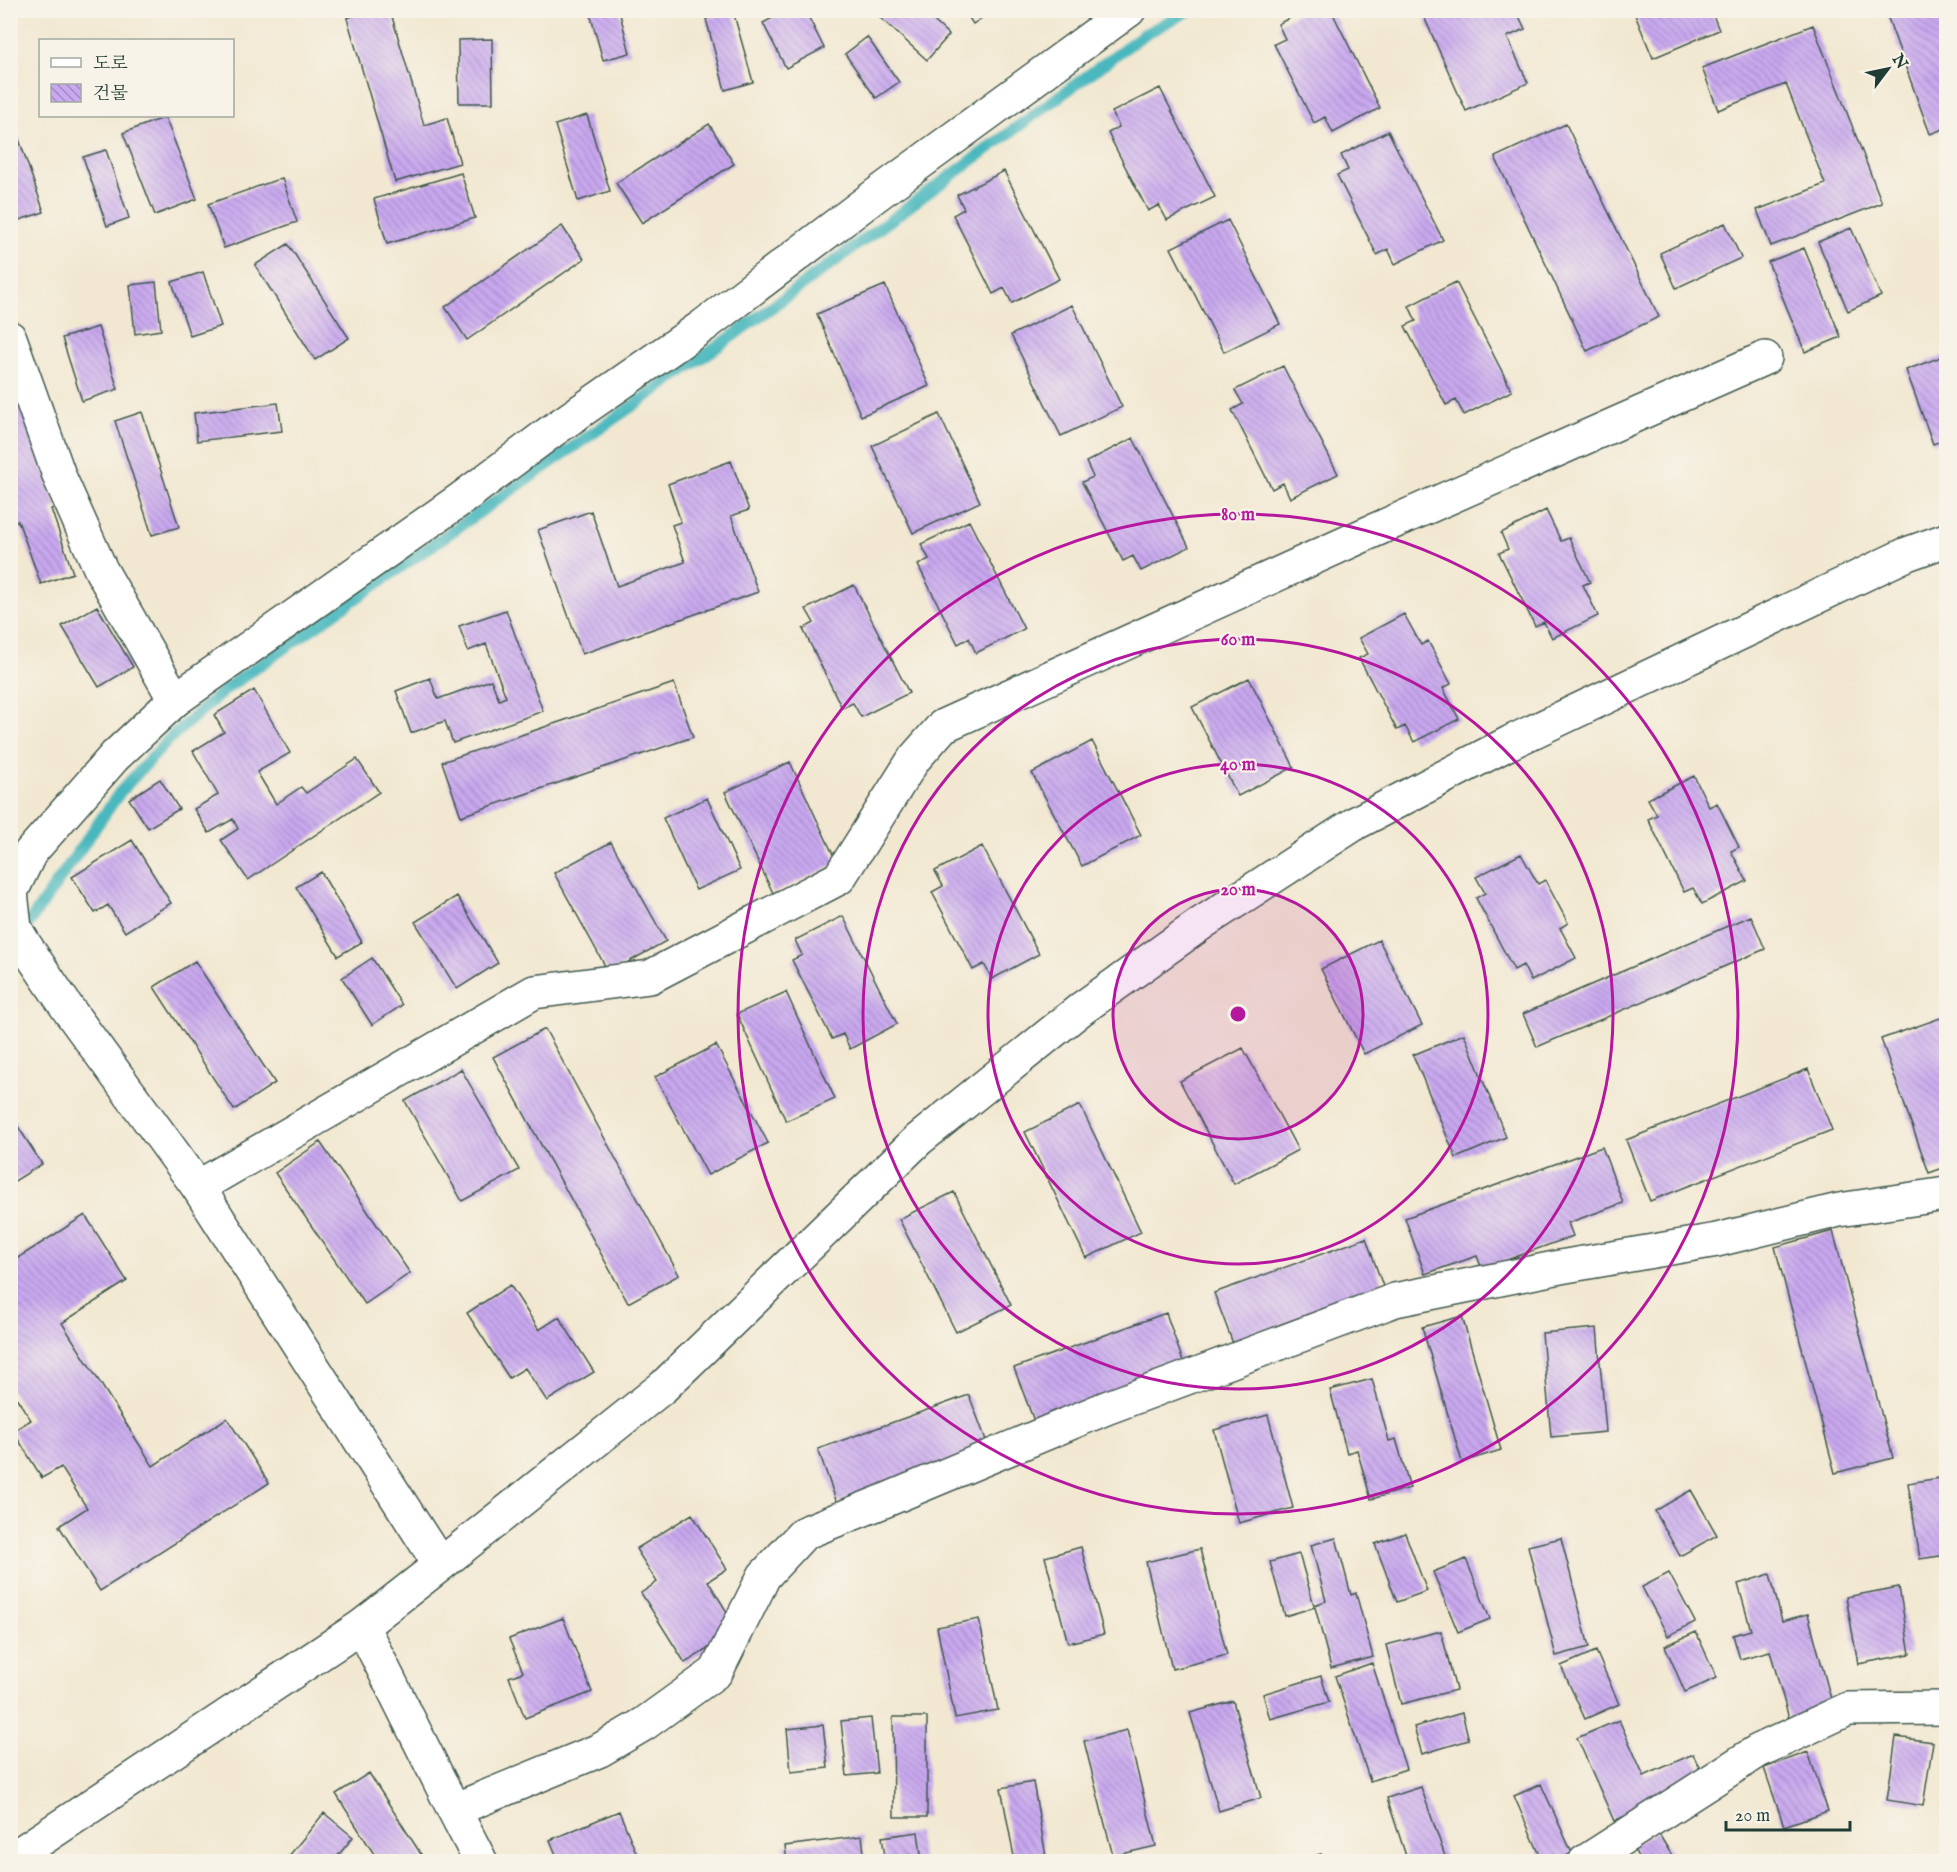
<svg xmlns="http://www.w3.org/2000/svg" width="1957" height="1872" font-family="'IM FELL English','Noto Serif KR',serif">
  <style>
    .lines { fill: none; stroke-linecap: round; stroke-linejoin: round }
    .stream { stroke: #48b8be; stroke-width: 12 }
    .building { fill: url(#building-back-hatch) }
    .minor-casing { stroke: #3f574c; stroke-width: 36 }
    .tertiary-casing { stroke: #3f574c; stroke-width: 36 }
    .minor { stroke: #fff; stroke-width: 33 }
    .tertiary { stroke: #fff; stroke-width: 33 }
    .ring { fill: none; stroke: #b5179e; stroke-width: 3 }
    .centre { fill: #b5179e; stroke: #f7f3e8; stroke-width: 3 }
    .ring-label { font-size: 18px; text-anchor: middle; font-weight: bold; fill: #b5179e; stroke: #f7f3e8; stroke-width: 4.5; stroke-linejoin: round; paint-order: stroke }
  </style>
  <defs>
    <pattern id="building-back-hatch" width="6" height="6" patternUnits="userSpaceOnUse" patternTransform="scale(1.5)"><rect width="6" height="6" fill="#c9a8f0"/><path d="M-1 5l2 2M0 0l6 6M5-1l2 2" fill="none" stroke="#a38ac3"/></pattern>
  </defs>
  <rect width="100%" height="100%" fill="#f7f3e8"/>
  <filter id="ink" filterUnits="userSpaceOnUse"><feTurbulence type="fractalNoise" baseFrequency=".0167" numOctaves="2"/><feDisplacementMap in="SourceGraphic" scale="12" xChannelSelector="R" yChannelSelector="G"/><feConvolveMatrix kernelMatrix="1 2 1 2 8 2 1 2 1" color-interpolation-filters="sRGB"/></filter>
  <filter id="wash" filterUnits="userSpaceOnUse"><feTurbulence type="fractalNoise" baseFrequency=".008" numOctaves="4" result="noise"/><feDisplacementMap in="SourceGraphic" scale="24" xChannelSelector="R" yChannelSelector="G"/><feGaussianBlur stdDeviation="1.35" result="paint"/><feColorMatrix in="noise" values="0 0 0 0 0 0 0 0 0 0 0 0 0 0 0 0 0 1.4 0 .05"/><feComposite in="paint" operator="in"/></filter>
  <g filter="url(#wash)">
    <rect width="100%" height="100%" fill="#f2e8d1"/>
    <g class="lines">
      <!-- stream -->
      <path class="stream" d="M22 933 120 792 171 737 227 688 727 340 1143 35 1190 10"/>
    </g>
    <g id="blocks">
      <!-- building -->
      <path class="building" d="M372 10H390L424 125 447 118 460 163 395 182 347 18Z
        M589 10H619L630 53 603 60Z
        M787 10H805L824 48 786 68 763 23Z
        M878 10H922L949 35 927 60 875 13Z
        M964 10H993L973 24Z
        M1304 10H1331L1380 108 1333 133 1325 117 1314 123 1274 44 1285 39 1278 24Z
        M1421 10H1516L1525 29 1507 37 1528 83 1466 111Z
        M1633 10H1711L1719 30 1653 58Z
        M1885 10H1942L1946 22V128L1930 134Z
        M733 11 753 82 725 90 706 19Z
        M1813 25 1882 203 1771 246 1757 210 1825 184 1786 84 1718 110 1702 68Z
        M867 37 899 82 876 98 845 54Z
        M492 39 493 103H459L458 40Z
        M1160 88 1215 197 1167 220 1159 205 1148 211 1108 133 1119 127 1112 112Z
        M10 113 44 212 10 223Z
        M587 115 610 191 578 201 555 125Z
        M165 117 197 199 155 215 123 133Z
        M709 124 734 164 642 223 616 183Z
        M1566 124 1659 317 1587 351 1495 157Z
        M1388 131 1443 240 1395 264 1388 249 1377 255 1337 175 1348 170 1341 155Z
        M106 150 129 218 107 226 83 157Z
        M1004 171 1059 279 1012 303 1004 288 993 294 953 215 964 209 957 195Z
        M461 173 475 218 387 244 374 199Z
        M282 178 297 222 224 248 208 204Z
        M1228 220 1280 324 1224 352 1171 248Z
        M1725 223 1741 258 1676 288 1660 253Z
        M562 226 584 259 467 340 445 307Z
        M1851 228 1881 296 1848 311 1818 242Z
        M288 244 349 338 315 360 255 265Z
        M1804 248 1841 337 1805 352 1768 262Z
        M203 272 221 326 190 336 172 282Z
        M156 282 161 330 135 334 130 285Z
        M1456 282 1512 391 1464 415 1456 400 1446 405 1405 326 1416 321 1409 306Z
        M885 285 929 386 861 416 817 314Z
        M1072 305 1122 407 1061 436 1011 335Z
        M98 327 118 389 82 401 62 338Z
        M1946 355V439L1933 444 1906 370Z
        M1283 366 1338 474 1290 498 1283 483 1272 489 1232 410 1243 404 1235 390Z
        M20 400 57 507 51 509 73 573 41 584 18 521 14 522 10 511V403Z
        M278 403 282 431 197 441 194 413Z
        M142 412 179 527 152 535 115 421Z
        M939 414 980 502 913 533 872 446Z
        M1133 438 1189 547 1141 571 1133 556 1123 561 1082 482 1093 477 1086 462Z
        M731 461 749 510 731 516 758 592 582 654 538 530 591 511 617 586 685 562 672 525 681 522 668 484Z
        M1546 510 1561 541 1569 538 1590 582 1583 585 1598 616 1552 638 1544 622 1535 626 1499 553 1508 549 1501 533Z
        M969 521 1024 629 976 653 969 638 958 644 918 565 929 559 921 544Z
        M854 585 909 693 861 717 853 703 842 708 803 629 814 623 806 609Z
        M97 606 133 667 99 687 62 626Z
        M506 610 543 711 453 743 445 721 411 733 396 691 430 678 438 699 491 680 499 700 506 697 486 644 468 651 459 626Z
        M1404 614 1421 645 1428 641 1451 684 1443 688 1459 719 1414 742 1405 726 1397 730 1359 658 1368 654 1359 638Z
        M1249 678 1294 767 1238 796 1192 707Z
        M674 683 693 737 461 816 442 762Z
        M254 690 290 753 257 772 276 804 301 787 306 793 357 759 379 792 248 880 221 840 238 829 233 819 209 833 194 809 218 795 193 751 224 732 214 715Z
        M1092 741 1141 835 1082 866 1032 773Z
        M790 762 837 863 773 893 725 792Z
        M1694 776 1709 807 1717 803 1739 847 1731 851 1747 881 1702 904 1693 888 1684 892 1648 819 1657 815 1648 799Z
        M160 779 179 809 148 828 129 799Z
        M707 798 740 870 696 890 663 818Z
        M132 840 171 903 125 932 108 905 95 913 72 877Z
        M611 842 666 941 609 973 554 873Z
        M982 846 1039 954 992 979 984 964 973 970 932 892 943 886 935 871Z
        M1521 854 1538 884 1545 880 1568 923 1560 928 1576 958 1531 981 1523 965 1514 970 1476 898 1485 893 1476 877Z
        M321 872 362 942 338 956 296 887Z
        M457 896 498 963 457 989 415 922Z
        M843 916 897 1024 850 1049 843 1034 832 1039 792 960 802 955 795 940Z
        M1751 916 1765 949 1537 1047 1523 1014Z
        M1379 940 1422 1025 1364 1054 1321 969Z
        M372 958 402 1005 372 1025 342 978Z
        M195 961 275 1083 234 1110 154 987Z
        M786 992 835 1099 786 1121 737 1014Z
        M1946 1016V1167L1929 1173 1881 1039Z
        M545 1029 679 1275 628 1303 493 1057Z
        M1464 1034 1506 1137 1456 1158 1413 1055Z
        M716 1045 768 1143 708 1175 655 1077Z
        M1243 1048 1298 1150 1234 1184 1180 1081Z
        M461 1069 519 1170 462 1201 405 1101Z
        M1808 1069 1832 1130 1650 1201 1626 1140Z
        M1080 1105 1141 1232 1086 1258 1025 1132Z
        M10 1114 42 1164 10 1184Z
        M320 1142 410 1273 365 1304 275 1173Z
        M1602 1147 1623 1203 1568 1223 1573 1236 1482 1269 1477 1256 1425 1274 1405 1218Z
        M954 1192 1011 1305 956 1332 899 1219Z
        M85 1215 127 1281 62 1323 153 1466 227 1418 269 1483 100 1591 59 1526 87 1508 61 1467 42 1478 13 1431 31 1420 10 1388V1263Z
        M1833 1231 1893 1458 1835 1473 1775 1247Z
        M1366 1238 1385 1292 1234 1346 1214 1293Z
        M510 1285 539 1330 559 1317 594 1372 547 1401 525 1368 509 1378 467 1313Z
        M1166 1313 1185 1367 1034 1421 1014 1368Z
        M1462 1316 1501 1450 1462 1462 1422 1327Z
        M1597 1328 1606 1432 1551 1437 1542 1333Z
        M1372 1379 1389 1441 1396 1439 1410 1488 1371 1499 1357 1450 1347 1453 1330 1390Z
        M969 1395 989 1448 837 1503 818 1449Z
        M1268 1415 1293 1508 1239 1523 1214 1430Z
        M1946 1477V1555L1920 1559 1908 1483Z
        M1691 1490 1717 1535 1680 1556 1655 1511Z
        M692 1514 727 1569 708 1581 738 1630 685 1663 641 1593 657 1582 636 1549Z
        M1405 1533 1427 1591 1397 1602 1375 1544Z
        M1336 1538 1351 1595 1356 1593 1373 1657 1331 1668 1315 1607 1285 1616 1270 1562 1299 1554 1314 1605 1326 1601 1311 1545Z
        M1561 1538 1589 1647 1556 1656 1528 1546Z
        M1081 1547 1104 1634 1068 1643 1045 1557Z
        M1200 1549 1227 1655 1172 1669 1146 1562Z
        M1466 1559 1490 1619 1458 1632 1433 1572Z
        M1669 1573 1695 1622 1668 1636 1642 1587Z
        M1770 1574 1782 1621 1808 1614 1834 1710 1790 1722 1770 1651 1740 1659 1733 1635 1751 1630 1738 1584Z
        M1899 1587 1910 1654 1858 1664 1846 1597Z
        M563 1618 592 1692 525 1718 509 1677 523 1672 509 1639Z
        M979 1619 998 1710 955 1718 937 1627Z
        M1441 1631 1456 1690 1401 1704 1386 1645Z
        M1696 1632 1717 1678 1685 1692 1665 1646Z
        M1596 1651 1619 1704 1585 1719 1561 1666Z
        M1372 1663 1406 1769 1370 1781 1335 1676Z
        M1321 1676 1329 1702 1270 1719 1263 1694Z
        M1233 1701 1261 1798 1219 1811 1190 1713Z
        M1462 1713 1469 1740 1422 1754 1414 1727Z
        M893 1717H927V1817H894Z
        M871 1718 877 1773 847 1776 841 1721Z
        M1619 1720 1644 1776 1693 1754 1705 1781 1614 1821 1577 1738Z
        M823 1725 828 1768 791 1772 787 1729Z
        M1127 1730 1156 1846 1113 1856 1084 1741Z
        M1896 1737 1933 1742 1923 1806 1887 1800Z
        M1808 1752 1828 1811 1784 1826 1764 1768Z
        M369 1773 426 1862H379L336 1794Z
        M1033 1782 1047 1862H1015L1001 1788Z
        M1541 1784 1572 1853 1554 1862H1543L1514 1796Z
        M1421 1787 1447 1862H1408L1387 1798Z
        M619 1811 640 1862H559L550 1840Z
        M324 1813 353 1837 333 1862H284Z
        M1657 1831 1676 1862H1641L1632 1846Z
        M918 1832 922 1862H886L882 1837Z
        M862 1836 865 1862H787L785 1846Z
        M1321 1854 1323 1862H1296V1861Z"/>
    </g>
  </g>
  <g filter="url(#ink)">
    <use href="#blocks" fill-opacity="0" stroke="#3f574c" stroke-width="1.5"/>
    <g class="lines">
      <!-- minor casing -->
      <g class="minor-casing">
        <path id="minor" d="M10 338 60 478 101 570 175 700
          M198 1187 534 992 650 977 839 878 914 759 943 726 1364 535 1765 358
          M362 1626 454 1810 481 1862
          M454 1810 600 1750 644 1724 716 1672 764 1576 804 1533 884 1501 1106 1408 1395 1300 1560 1267 1717 1240 1839 1210 1946 1194
          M1585 1862 1758 1751 1848 1709 1946 1708"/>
      </g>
      <!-- tertiary casing -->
      <g class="tertiary-casing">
        <path id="tertiary" d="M440 1565 198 1187 68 1009 25 945 15 928 11 892 30 853 115 756 175 700 461 499 552 431 703 326 876 195 1129 10
          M10 1860 362 1626 440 1565 663 1387 918 1140 1081 1009 1202 923 1356 823 1511 742 1907 554 1946 540"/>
      </g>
      <!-- minor -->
      <use href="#minor" class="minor"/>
      <!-- tertiary -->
      <use href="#tertiary" class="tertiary"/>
    </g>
  </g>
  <!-- distance rings -->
  <circle cx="1238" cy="1014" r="125" fill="#b5179e" fill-opacity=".12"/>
  <g class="ring">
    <circle cx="1238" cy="1014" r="125"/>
    <circle cx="1238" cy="1014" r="250"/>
    <circle cx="1238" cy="1014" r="375"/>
    <circle cx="1238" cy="1014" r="500"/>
  </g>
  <circle cx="1238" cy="1014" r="9" class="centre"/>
  <g class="ring-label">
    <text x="1238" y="520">80 m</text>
    <text x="1238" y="645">60 m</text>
    <text x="1238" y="770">40 m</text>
    <text x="1238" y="895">20 m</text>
  </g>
  <!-- margin -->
  <rect width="1957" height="1872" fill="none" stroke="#f7f3e8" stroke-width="36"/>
  <!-- legend -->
  <rect x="39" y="39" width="195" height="78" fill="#f7f3e8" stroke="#a1aaa0" stroke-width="1.5"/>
  <rect x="51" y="58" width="30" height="9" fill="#ffffff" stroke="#a1aaa0" stroke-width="1.5"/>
  <text x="93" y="69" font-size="18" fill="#1f3d34">도로</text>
  <rect x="51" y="84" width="30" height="18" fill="url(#building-back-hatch)" stroke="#a1aaa0" stroke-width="1.5"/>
  <text x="93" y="99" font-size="18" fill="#1f3d34">건물</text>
  <!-- north arrow -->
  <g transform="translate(1888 69) rotate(58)" stroke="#f7f3e8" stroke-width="4.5" paint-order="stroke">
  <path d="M0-4.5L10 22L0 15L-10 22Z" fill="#1f3d34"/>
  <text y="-9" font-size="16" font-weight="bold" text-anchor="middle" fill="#1f3d34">N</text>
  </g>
  <!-- scale -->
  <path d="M1726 1821v9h124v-9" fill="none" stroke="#1f3d34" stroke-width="3"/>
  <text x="1735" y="1821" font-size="18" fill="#1f3d34" stroke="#f7f3e8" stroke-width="4.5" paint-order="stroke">20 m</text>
</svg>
